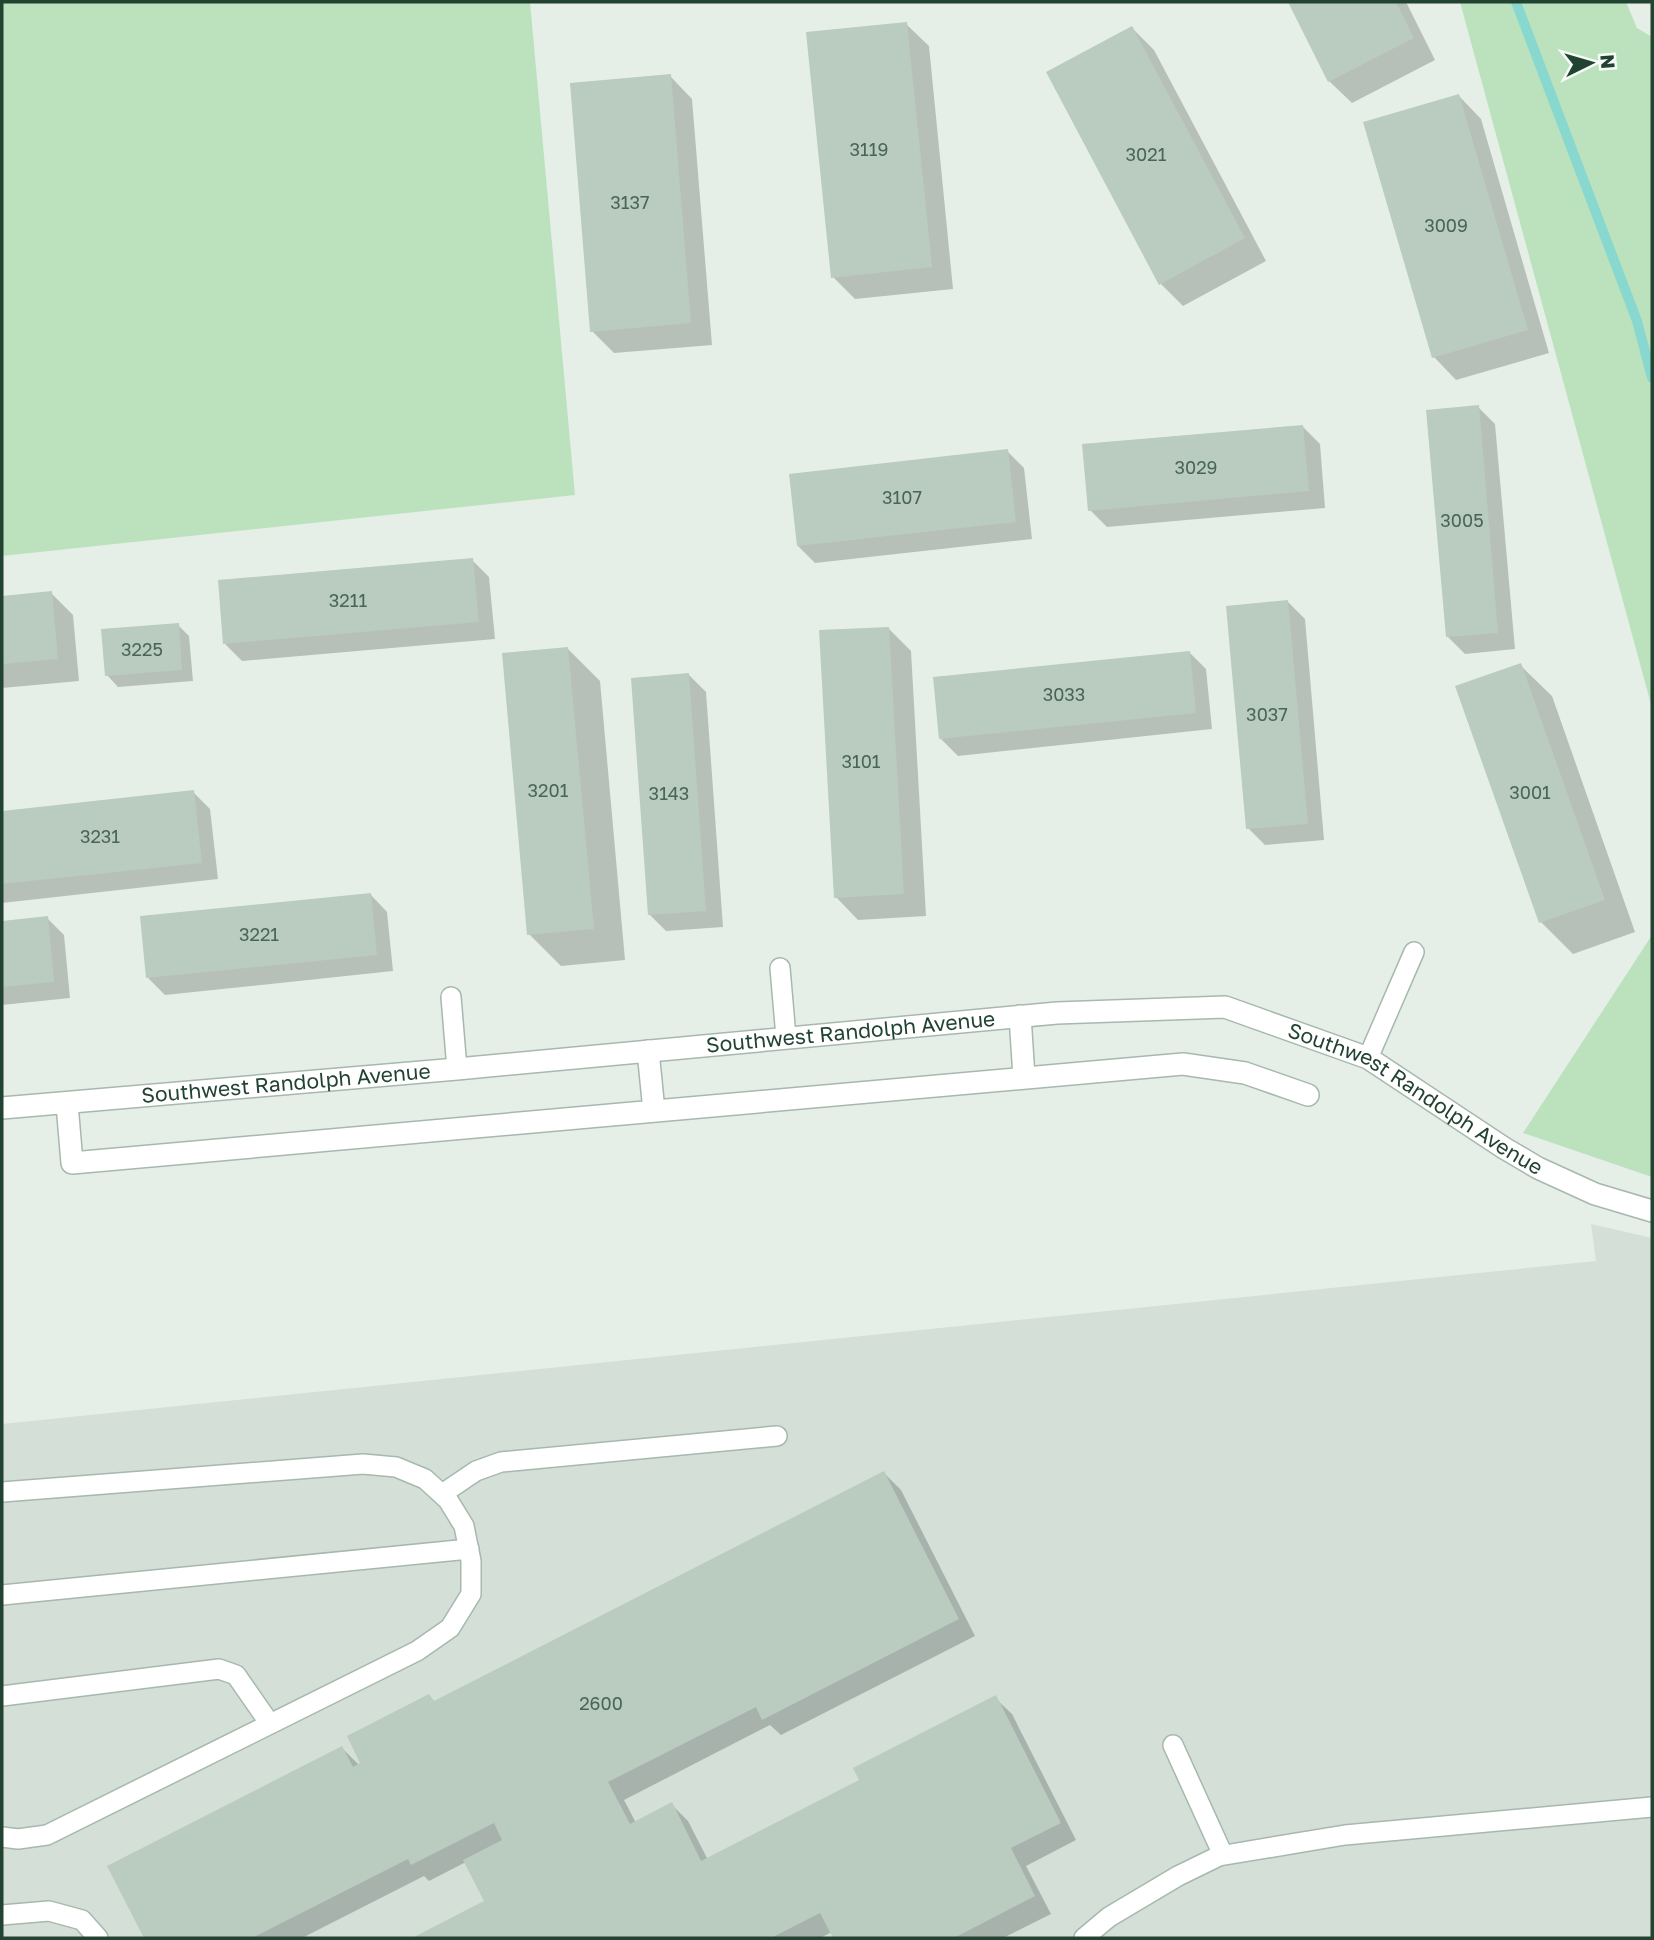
<svg xmlns="http://www.w3.org/2000/svg" width="1654" height="1940" font-family="'Golos Text',sans-serif">
  <style>
    .built { fill: #d3dfd7 }
    .green { fill: #bce2bd }
    .shadow { fill: #0003 }
    .lines { fill: none; stroke-linecap: round; stroke-linejoin: round }
    .stream { stroke: #89d8d0; stroke-width: 10 }
    .building { fill: #bacbc0 }
    .service-casing { stroke: #a7b8ae; stroke-width: 22 }
    .minor-casing { stroke: #a7b8ae; stroke-width: 24 }
    .tertiary-casing { stroke: #a7b8ae; stroke-width: 24 }
    .service { stroke: #fff; stroke-width: 19 }
    .minor { stroke: #fff; stroke-width: 21 }
    .tertiary { stroke: #fff; stroke-width: 21 }
    .labels { text-anchor: middle; stroke-width: 5; stroke-linejoin: round; paint-order: stroke }
    .number-label { font-size: 18px; fill: #486556 }
    .street-label { font-size: 21px; fill: #224332; stroke: #f6fbf7 }
  </style>
  <rect width="100%" height="100%" fill="#e5efe8"/>
  <!-- built -->
  <path class="built" d="M1591 1224 1652 1238V1938H2V1424L1596 1261Z"/>
  <!-- green -->
  <path class="green" d="M2 2H530L575 495 2 556Z
    M1460 2H1626L1637 28 1652 37V708Z
    M1652 935V1177L1523 1133Z"/>
  <!-- shadow -->
  <path class="shadow" d="M1290 2H1406L1435 60 1352 103 1329 81Z
    M906 24 929 46 953 289 855 299 833 277Z
    M1132 28 1154 50 1266 261 1183 306 1161 284Z
    M670 76 692 99 712 345 614 353 592 331Z
    M1459 96 1481 119 1549 353 1456 380 1434 357Z
    M1478 407 1495 424 1515 649 1465 654 1448 637Z
    M1303 427 1320 444 1325 508 1107 527 1090 510Z
    M1007 451 1024 468 1032 539 815 563 798 546Z
    M472 560 489 577 495 639 242 661 225 644Z
    M51 593 73 615 79 681 2 688V597Z
    M1288 602 1305 619 1324 840 1265 845 1248 828Z
    M178 625 189 636 193 681 118 687 107 675Z
    M888 628 911 651 926 916 858 920 836 897Z
    M568 649 600 681 625 960 561 966 529 934Z
    M1189 652 1206 669 1212 729 958 756 941 739Z
    M1520 665 1552 696 1635 932 1573 954 1541 922Z
    M689 675 706 692 723 927 666 931 649 914Z
    M193 792 210 809 218 879 2 903V813Z
    M371 895 387 912 393 971 165 995 148 978Z
    M47 918 64 935 70 998 2 1005V923Z
    M884 1473 901 1490 975 1636 781 1735 770 1725 624 1800 636 1823 671 1804 688 1821 708 1860 862 1781 995 1698 1012 1714 1076 1840 1026 1866 1051 1914 1003 1938H835L832 1932 820 1938H416L486 1902 466 1862 429 1881 424 1876 302 1938H146L109 1867 342 1748 359 1765 429 1696 435 1702Z"/>
  <g class="lines">
    <!-- stream -->
    <path class="stream" d="M1516 2 1637 321 1652 378"/>
  </g>
  <!-- building -->
  <path class="building" d="M1288 2H1396L1414 38 1328 82Z
    M907 22 932 267 831 278 806 32Z
    M1132 26 1245 238 1159 285 1046 72Z
    M671 74 691 323 590 332 570 83Z
    M1459 94 1528 330 1432 358 1363 122Z
    M1479 405 1498 633 1446 637 1426 410Z
    M1303 425 1309 491 1088 511 1082 444Z
    M1008 449 1016 522 797 546 789 474Z
    M473 558 479 622 223 644 218 580Z
    M52 591 58 659 2 664V596Z
    M1288 600 1308 824 1246 829 1226 606Z
    M179 623 182 670 105 676 101 629Z
    M889 627 904 894 834 898 819 630Z
    M568 647 594 929 527 935 502 653Z
    M1190 651 1196 713 939 739 933 677Z
    M1521 663 1605 900 1539 923 1455 686Z
    M689 673 706 911 648 915 631 678Z
    M194 790 202 863 2 884V811Z
    M371 893 377 955 146 978 140 916Z
    M48 916 54 982 2 987V921Z
    M884 1471 959 1619 762 1720 756 1707 608 1782 630 1824 672 1802 701 1861 859 1780 853 1768 996 1695 1061 1823 1011 1848 1035 1896 954 1938H833L820 1913 771 1938H412L484 1901 463 1860 502 1840 494 1823 411 1865 408 1859 252 1938H144L107 1866 342 1746 353 1767 360 1763 347 1736 429 1694 434 1701Z"/>
  <g class="lines">
    <!-- service casing -->
    <g class="service-casing">
      <path id="service" d="M780 968 786 1037
        M451 997 457 1069
        M1368 1058 1414 952
        M2 1492 363 1464 396 1467 425 1479 448 1500 464 1526 471 1561V1594L450 1628 417 1651 47 1835 18 1839 2 1837
        M442 1494 476 1471 501 1462 777 1436
        M2 1595 469 1549
        M2 1696 219 1669 236 1675 270 1724
        M1173 1745 1223 1855
        M2 1915 49 1911 82 1920 98 1938
        M1084 1938 1109 1917 1178 1876 1219 1856 1345 1835 1652 1807"/>
    </g>
    <!-- minor casing -->
    <g class="minor-casing">
      <path id="minor" d="M1020 1016 1024 1077
        M648 1051 654 1111
        M67 1104 72 1163 1183 1064 1245 1073 1308 1095"/>
    </g>
    <!-- tertiary casing -->
    <g class="tertiary-casing">
      <g id="tertiary">
        <path id="s1" d="M2 1108 457 1069 1057 1013 1225 1007 1368 1058 1504 1148 1538 1168 1595 1194 1652 1211"/>
      </g>
    </g>
    <!-- service -->
    <use href="#service" class="service"/>
    <!-- minor -->
    <use href="#minor" class="minor"/>
    <!-- tertiary -->
    <use href="#tertiary" class="tertiary"/>
  </g>
  <g class="labels">
    <!-- number labels -->
    <g class="number-label">
      <text x="869" y="156">3119</text>
      <text x="1146" y="161">3021</text>
      <text x="630" y="209">3137</text>
      <text x="1446" y="232">3009</text>
      <text x="1196" y="474">3029</text>
      <text x="902" y="504">3107</text>
      <text x="1462" y="527">3005</text>
      <text x="348" y="607">3211</text>
      <text x="142" y="656">3225</text>
      <text x="1064" y="701">3033</text>
      <text x="1267" y="721">3037</text>
      <text x="861" y="768">3101</text>
      <text x="548" y="797">3201</text>
      <text x="1530" y="799">3001</text>
      <text x="669" y="800">3143</text>
      <text x="100" y="843">3231</text>
      <text x="259" y="941">3221</text>
      <text x="601" y="1710">2600</text>
    </g>
    <!-- street labels -->
    <g class="street-label">
      <text dy="7" stroke="none"><textPath href="#s1" startOffset="852">Southwest Randolph Avenue</textPath></text>
      <text dy="7" stroke="none"><textPath href="#s1" startOffset="285">Southwest Randolph Avenue</textPath></text>
      <text dy="7" stroke="none"><textPath href="#s1" startOffset="1440">Southwest Randolph Avenue</textPath></text>
    </g>
  </g>
  <!-- border -->
  <rect width="1654" height="1940" fill="none" stroke="#224332" stroke-width="7"/>
  <!-- north arrow -->
  <g transform="translate(1591 63) rotate(85)" stroke="#f6fbf7" stroke-width="5" paint-order="stroke">
  <path d="M0-5L12 26L0 18L-12 26Z" fill="#224332"/>
  <text y="-10" font-size="19" font-weight="bold" text-anchor="middle" fill="#224332">N</text>
  </g>
</svg>
